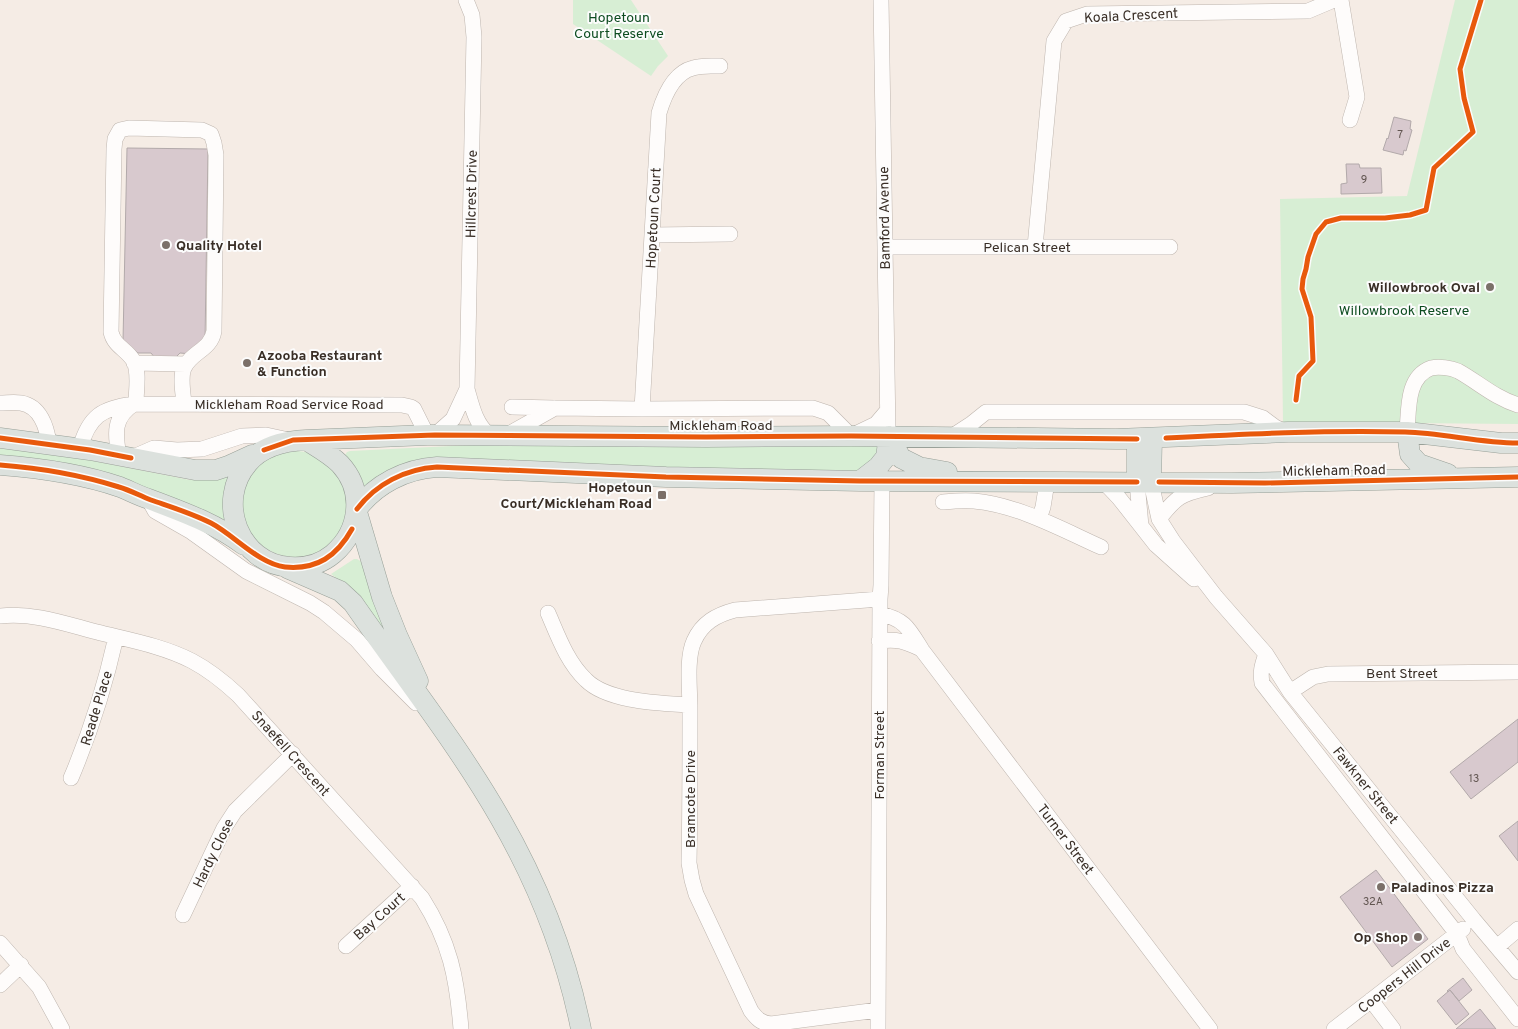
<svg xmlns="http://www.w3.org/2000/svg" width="1518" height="1029" font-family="Overpass,sans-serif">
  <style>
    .green { fill: #d7eed4 }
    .building { fill: #d8c9ce; stroke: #b2a9aa }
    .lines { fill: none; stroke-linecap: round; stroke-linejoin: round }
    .minor-casing { stroke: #beb5ae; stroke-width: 16 }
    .major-casing { stroke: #98a098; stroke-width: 21 }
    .minor { stroke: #fefcfb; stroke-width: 15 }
    .major { stroke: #dce1dd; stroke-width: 20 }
    .cycleway-casing { stroke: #fcfcfc; stroke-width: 8 }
    .cycleway { stroke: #e8590c; stroke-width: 5 }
    .poi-dot { fill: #7b7069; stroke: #fcfcfc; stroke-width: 2 }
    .labels { text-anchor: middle; stroke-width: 4; stroke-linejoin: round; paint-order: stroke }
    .number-label { font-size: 11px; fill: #615550 }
    .street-label { font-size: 14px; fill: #392e26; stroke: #fcfcfc }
    .park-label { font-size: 14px; fill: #0d4c20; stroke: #fcfcfc }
    .poi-label { font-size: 14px; font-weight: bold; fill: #392e26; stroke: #fcfcfc; text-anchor: start }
  </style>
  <rect width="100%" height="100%" fill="#f5ece5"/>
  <!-- green -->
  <path class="green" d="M573 0H631L668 56 658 66 651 76 573 24Z
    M1455 0H1518V424L1283 422 1280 199 1407 196Z
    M492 444 877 445 880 450 861 471 849 472H775L461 461 365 491 345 455 347 452 350 451Z
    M0 445 28 448 190 480 212 479 229 475 227 519H223L0 456Z
    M242 504a53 53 0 1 1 106 0a53 53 0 1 1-106 0Z
    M354 559H357L362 562 388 635 345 585 331 574Z"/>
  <!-- building -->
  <path class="building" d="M1394 117 1411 121 1410 129 1412 130 1406 151 1404 150 1403 155 1383 150 1387 138 1388 139Z
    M127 148 208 149 205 341 192 354 180 353 174 359 155 358 151 353H138L123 341Z
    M1346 164H1359L1360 168H1381L1382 193 1341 194V184L1347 183Z
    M1518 719V762L1471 799 1450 772Z
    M1518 821V861L1499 836Z
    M1376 870 1428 939 1392 967 1340 897Z
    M1463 978 1472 990 1459 1001 1450 990 1448 992 1447 991Z
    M1450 990 1469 1014 1456 1025 1437 1001Z
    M1480 1009 1496 1029H1456Z"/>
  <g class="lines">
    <!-- minor casing -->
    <g class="minor-casing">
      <path id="minor" d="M466 0 472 15 474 37 467 389C472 406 475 423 489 435
        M881 0 888 432 889 436
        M1341 0 1357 97 1350 120
        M652 235 730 234
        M885 247H1170
        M1035 247 1054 41 1066 21 1087 14 1308 11 1334 0
        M134 363 186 364
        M0 403C7 403 14 402 21 403 40 406 47 427 49 444
        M136 403C136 390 140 371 133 360 126 349 114 346 111 332L114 149 115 139 120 130 129 128 202 130 211 134 214 143 216 155 214 331C211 350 191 352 184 368 180 377 183 393 184 403
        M512 407 554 408
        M642 409 659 113C664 96 673 73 693 68 701 65 711 66 720 66
        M1407 432C1409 410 1406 377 1431 368 1439 366 1451 368 1458 371 1478 382 1495 398 1518 405
        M435 435 453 419 467 389
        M507 435 555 408 642 409 813 408 828 413 851 436 876 424 887 411
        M951 437 971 424 986 412H1244L1263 418 1275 427 1286 432
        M80 448C89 416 102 408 134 404L402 405 411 407 414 409 427 435
        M119 456C115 434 113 417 134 404
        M131 458 154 448 177 450 202 449 242 436 266 435 289 440
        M1103 481 1119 498 1156 545 1194 579
        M1137 482 1141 526
        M1151 482 1159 519 1173 541 1216 597 1266 654 1290 692 1474 920 1518 972
        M149 500 155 511 190 531 246 571 310 603 324 612 357 640 382 669 416 703
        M943 502C953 501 964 500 974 501 1018 505 1061 529 1101 547
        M1039 519 1043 507 1047 482
        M1159 519C1176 497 1181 494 1208 488
        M548 613C558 636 567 662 586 680 608 702 660 703 690 705
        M880 614C905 619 909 629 922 650L1210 1029
        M0 616C33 612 66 624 97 632 129 640 163 646 192 661 209 670 224 682 238 695L422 898C450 942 457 978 461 1029
        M879 641C898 639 904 641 921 649
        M1266 654C1262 665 1260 672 1262 683L1457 934 1463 949 1518 1019
        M1290 692 1313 677 1328 674 1518 672
        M71 778C91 731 105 686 116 637
        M183 915 224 828 235 811 293 754
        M0 943 39 987 62 1029
        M346 946 412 886
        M1497 947 1518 929
        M0 985 21 965
        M1371 1000 1393 1029
        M878 1010 771 1024C761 1023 757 1019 751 1011L696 894 692 880 689 863C690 812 690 761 690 710 690 690 686 658 694 641 702 623 716 615 735 610L880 599
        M878 1029 880 599 881 585 882 481
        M1334 1029 1463 929"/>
    </g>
    <!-- major casing -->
    <g class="major-casing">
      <path id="major" d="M1407 432 1410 454 1419 464 1448 474
        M889 436 901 458 919 467 947 472
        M0 438 90 450 195 470H216L228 466 252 455
        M1137 439V482
        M306 440C317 447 330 454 340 464 365 491 360 531 333 554 321 564 305 568 290 567 239 564 215 501 248 463 262 446 285 441 306 440L427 435H435L706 437 851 436 1116 439 1288 432H1407L1501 443H1518
        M0 465C40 468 82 474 120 487 130 491 139 496 149 499 183 512 215 523 244 545
        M860 481 878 467 886 457 889 436
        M1151 482 1152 438
        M357 509C376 484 405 469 437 467L666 477 860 481 1232 483 1518 477
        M357 512 382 597 397 635 418 681
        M287 568 340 591 353 603C402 674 457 743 500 818 538 884 566 955 581 1029"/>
    </g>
    <!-- minor -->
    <use href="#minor" class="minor"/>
    <!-- major -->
    <use href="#major" class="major"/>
    <!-- cycleway casing -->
    <g class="cycleway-casing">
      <path id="cycleway" d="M1296 400 1299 376 1313 361 1311 317 1302 289 1303 279 1306 269 1308 257 1316 234 1326 222 1341 218H1385L1410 215 1426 210 1434 168 1473 132 1464 98 1460 69 1481 0
        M0 438 90 450 131 458
        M1166 438C1245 434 1325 430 1405 432 1443 433 1480 443 1518 443
        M264 450 293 440 435 435 706 437 851 436 1137 439
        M0 465C40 468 81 475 119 487 130 490 140 496 151 500 171 507 191 513 211 523 234 535 259 564 285 567 317 570 337 556 352 529
        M1159 482 1265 483 1518 477
        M357 509C376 484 405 469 437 467L666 477 860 481 1137 482"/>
    </g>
    <!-- cycleway -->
    <use href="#cycleway" class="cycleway"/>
  </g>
  <!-- markers -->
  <g class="poi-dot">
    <circle cx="166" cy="245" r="5"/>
    <circle cx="1490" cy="287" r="5"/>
    <circle cx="247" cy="363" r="5"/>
    <rect x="657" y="490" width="10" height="10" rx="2.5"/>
    <circle cx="1381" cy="887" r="5"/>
    <circle cx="1418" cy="937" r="5"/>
  </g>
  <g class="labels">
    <!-- number labels -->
    <g class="number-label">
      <text x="1400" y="138">7</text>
      <text x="1364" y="183">9</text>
      <text x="1474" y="782">13</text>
      <text x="1373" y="905">32A</text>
    </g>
    <!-- street labels -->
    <g class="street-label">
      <text transform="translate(1131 15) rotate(-3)" y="5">Koala Crescent</text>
      <text transform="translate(471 194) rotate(-89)" y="5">Hillcrest Drive</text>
      <text transform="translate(653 218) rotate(-87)" y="5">Hopetoun Court</text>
      <text transform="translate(884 218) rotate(-91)" y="5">Bamford Avenue</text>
      <text x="1027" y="252">Pelican Street</text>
      <text x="289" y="409">Mickleham Road Service Road</text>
      <text x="721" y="430">Mickleham Road</text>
      <text transform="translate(1334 470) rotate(-1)" y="5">Mickleham Road</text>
      <text x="1402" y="678">Bent Street</text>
      <text transform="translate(96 708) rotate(-73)" y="5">Reade Place</text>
      <text transform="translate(291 753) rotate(48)" y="5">Snaefell Crescent</text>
      <text transform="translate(879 755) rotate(-90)" y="5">Forman Street</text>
      <text transform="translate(1366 785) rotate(51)" y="5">Fawkner Street</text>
      <text transform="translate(690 799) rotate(-90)" y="5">Bramcote Drive</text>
      <text transform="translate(1066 839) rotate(53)" y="5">Turner Street</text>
      <text transform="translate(213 853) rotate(-64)" y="5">Hardy Close</text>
      <text transform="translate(379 916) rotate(-42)" y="5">Bay Court</text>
      <text transform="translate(1404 975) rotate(-38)" y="5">Coopers Hill Drive</text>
    </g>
    <!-- park labels -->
    <g class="park-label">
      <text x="619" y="22">Hopetoun<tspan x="619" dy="16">Court Reserve</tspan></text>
      <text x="1404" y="315">Willowbrook Reserve</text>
    </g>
    <!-- poi labels -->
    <g class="poi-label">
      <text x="176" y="250">Quality Hotel</text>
      <text x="1480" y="292" text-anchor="end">Willowbrook Oval</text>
      <text x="257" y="360">Azooba Restaurant<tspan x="257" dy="16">&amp; Function</tspan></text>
      <text x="652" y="492" text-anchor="end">Hopetoun<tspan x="652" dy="16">Court/Mickleham Road</tspan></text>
      <text x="1391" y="892">Paladinos Pizza</text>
      <text x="1408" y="942" text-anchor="end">Op Shop</text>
    </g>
  </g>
</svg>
